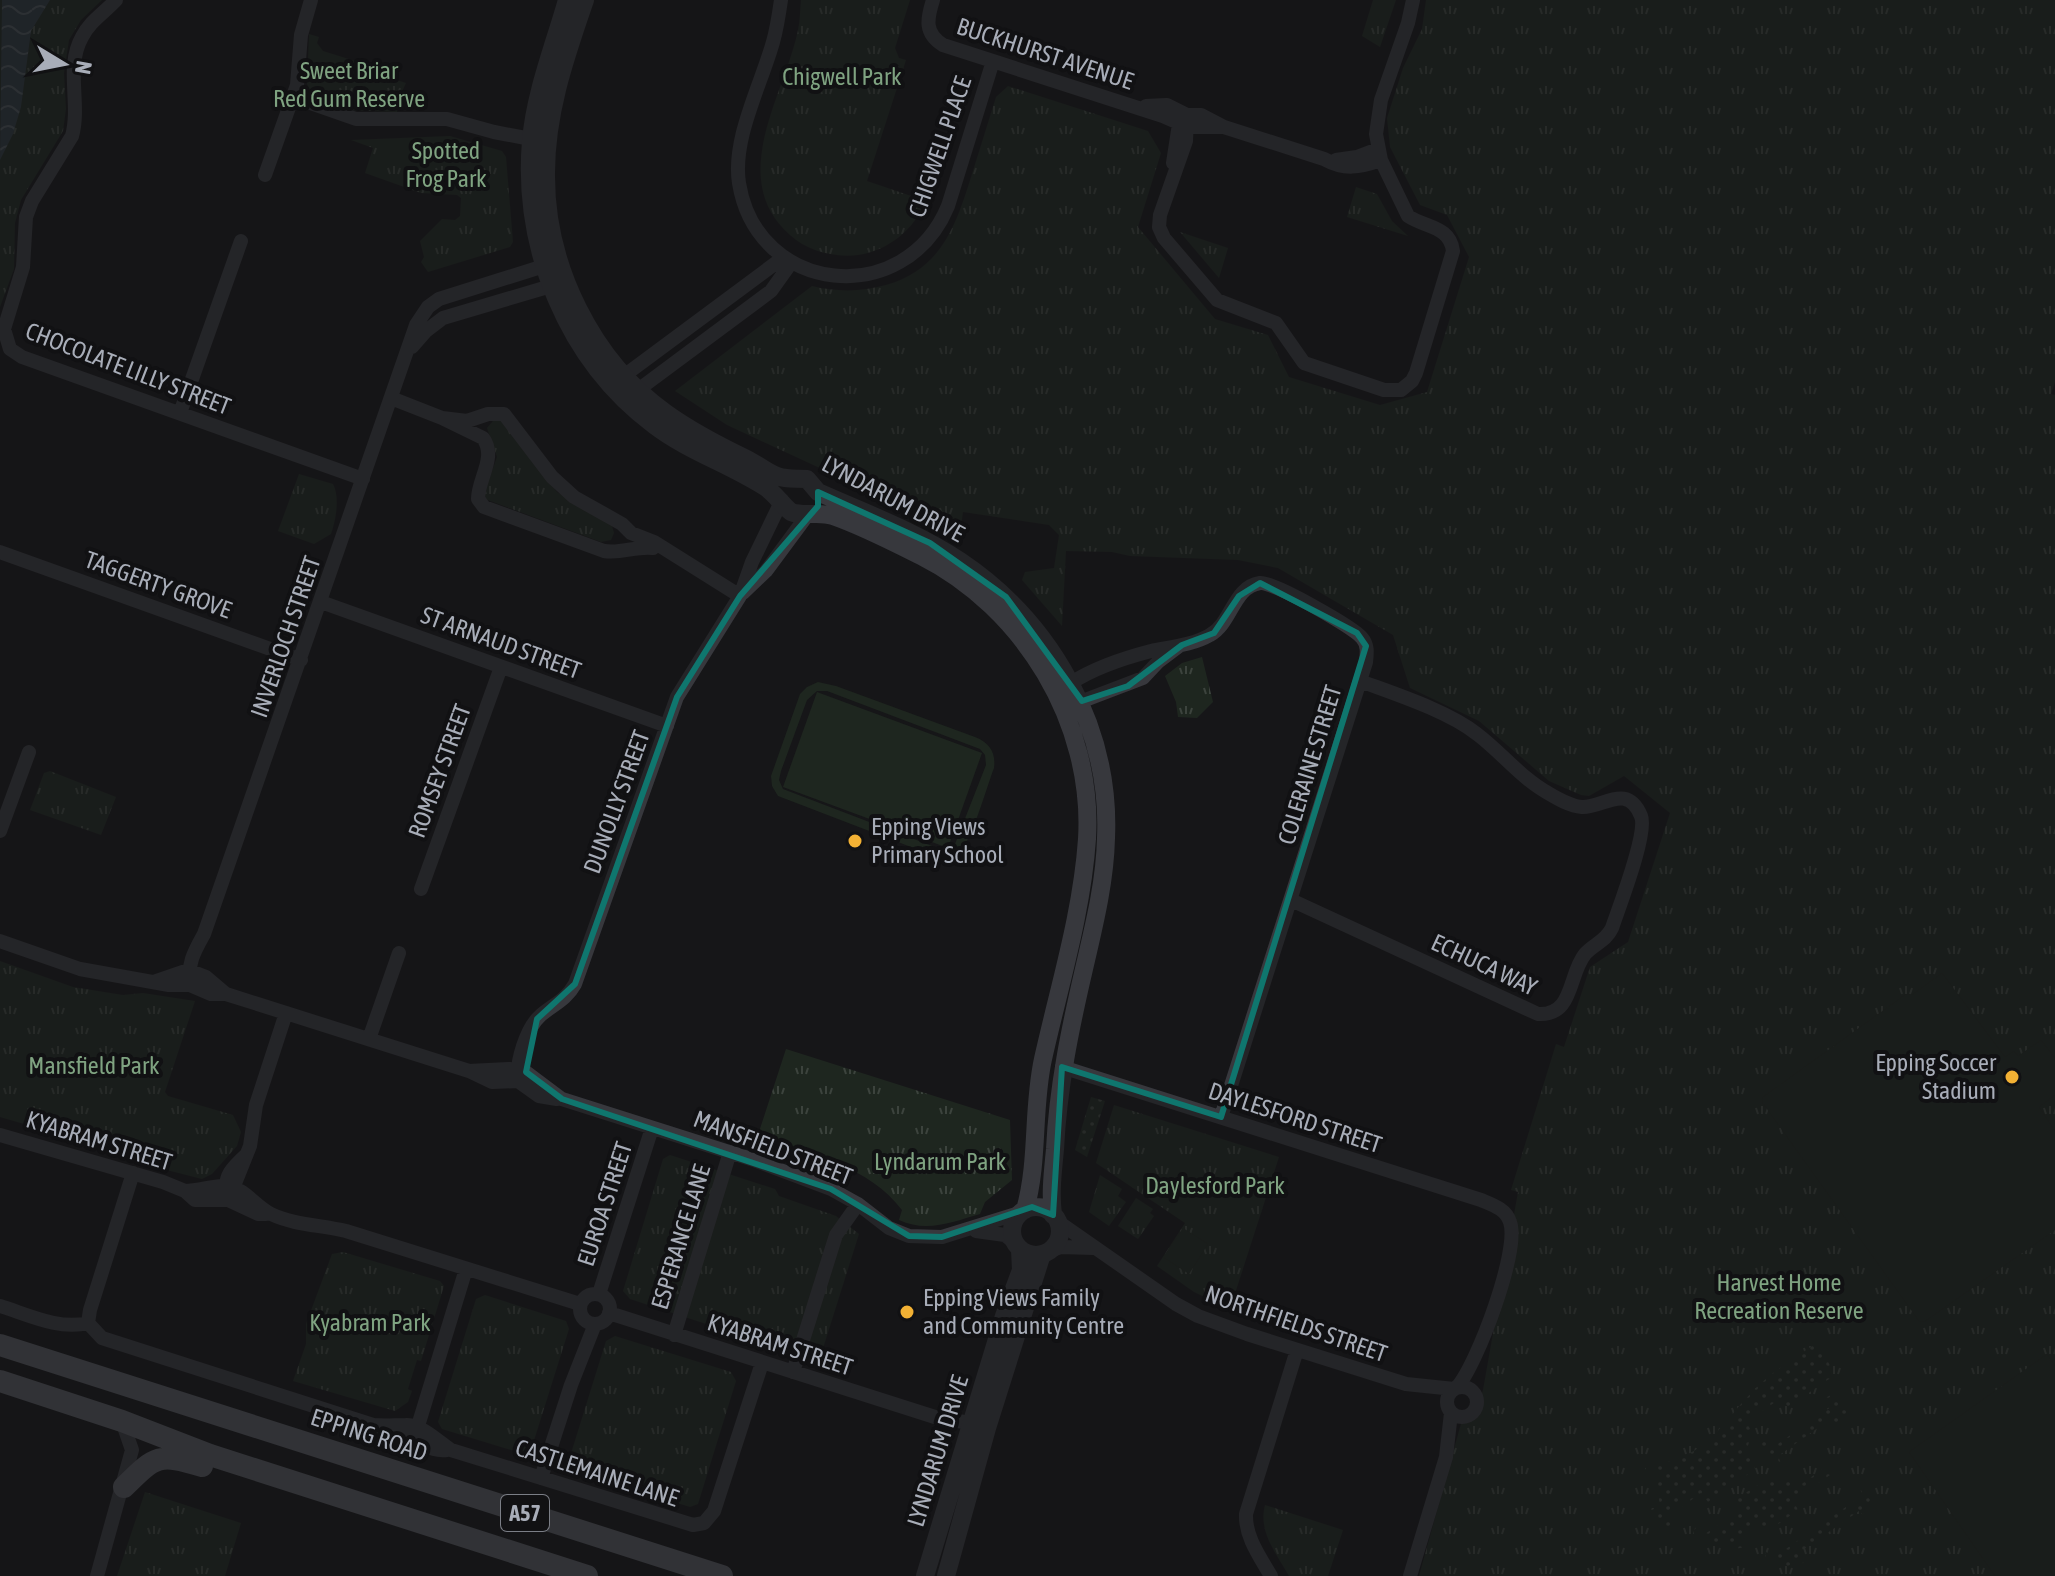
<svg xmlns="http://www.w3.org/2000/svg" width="2055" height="1576" font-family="'Asap Condensed',sans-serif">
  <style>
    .grass { fill: url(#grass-tufts) }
    .garden { fill: url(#garden-dots) }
    .pitch { fill: #1e261f; fill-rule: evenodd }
    .water { fill: url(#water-waves) }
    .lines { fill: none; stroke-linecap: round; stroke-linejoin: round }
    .minor { stroke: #37383d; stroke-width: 14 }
    .tertiary { stroke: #37383d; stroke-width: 18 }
    .primary { stroke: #53555c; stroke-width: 22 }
    .marked { fill: none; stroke: #0f766e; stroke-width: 6; stroke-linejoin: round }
    .poi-dot { fill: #f2b134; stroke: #111113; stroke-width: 3 }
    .labels { text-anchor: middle; stroke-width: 8; stroke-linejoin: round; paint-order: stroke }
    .shield { fill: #111113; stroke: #7b7e86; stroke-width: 2 }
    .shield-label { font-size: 22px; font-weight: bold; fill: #a8adb8 }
    .street-label { font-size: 24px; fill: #a8adb8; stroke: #111113 }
    .park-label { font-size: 24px; fill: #7fa381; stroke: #111113 }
    .poi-label { font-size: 24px; fill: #a8adb8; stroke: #111113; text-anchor: start }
  </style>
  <defs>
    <pattern id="grass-tufts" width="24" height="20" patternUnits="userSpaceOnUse" patternTransform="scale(2)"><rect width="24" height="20" fill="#1e261f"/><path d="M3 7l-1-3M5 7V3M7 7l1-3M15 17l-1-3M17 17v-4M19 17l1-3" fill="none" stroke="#3c433d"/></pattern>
    <pattern id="garden-dots" width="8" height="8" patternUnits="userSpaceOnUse" patternTransform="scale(2)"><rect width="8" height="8" fill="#1e261f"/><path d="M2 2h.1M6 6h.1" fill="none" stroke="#3c433d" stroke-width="1.8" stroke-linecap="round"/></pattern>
    <pattern id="water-waves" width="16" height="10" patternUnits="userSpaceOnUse" patternTransform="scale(2)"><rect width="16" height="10" fill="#2c353c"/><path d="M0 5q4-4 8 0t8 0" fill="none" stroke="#485056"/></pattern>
  </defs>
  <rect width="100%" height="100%" fill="#161618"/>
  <!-- grass -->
  <path class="grass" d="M0 0H102L81 20 69 40 64 73 66 109 63 131 21 200 15 223 14 269 0 307Z
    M801 0H910L895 48 899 58 906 60 867 181 926 201C914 229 890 250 858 255 835 258 807 251 790 235 726 178 784 97 798 30 800 21 800 10 801 0Z
    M1373 0H1396L1380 47 1362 36Z
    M1426 0H2055V382L2051 394 2055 395V1576H1419L1462 1420 1474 1416 1483 1390 1518 1192 1511 1190 1556 1044 1564 1047 1590 967 1628 942 1670 813 1624 776 1589 796 1581 795 1549 781 1479 721 1410 688 1393 635 1278 568 1238 560 1130 556 1112 552 1066 551 1062 626 1022 580 1025 572 1054 568 1059 535 1049 525 963 512 960 533 727 425 675 391 812 286C837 292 861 292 886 285 942 269 956 225 972 174 980 148 988 123 996 97L1008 86 1148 131 1161 153 1138 227 1215 319 1268 335 1289 377 1380 405 1427 392 1469 257 1447 215 1420 205 1390 147 1387 118 1403 68 1422 29Z
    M309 34 319 37 317 43 323 51 384 70 387 77 406 83 398 100 397 112 348 110 312 95 307 84Z
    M450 136 502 151 506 157 513 242 510 247 428 272 421 262 424 257 420 241 442 219 455 220 460 216 461 198 457 195 421 193 365 173 373 148 351 140Z
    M1356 187 1377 194 1392 221 1408 236 1347 217Z
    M1180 232 1228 248 1219 278Z
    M501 420 557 492 612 526 614 533 611 540 601 542 485 499 484 493 497 457 487 428 493 421Z
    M299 474 333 484C340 497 336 520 331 534L314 544 278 531Z
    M1202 657 1213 702 1197 718 1178 717 1176 702 1165 676 1182 663Z
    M50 771 116 797 101 835 30 810 44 773Z
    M0 961 73 987 123 995 143 993 195 1001 165 1092 168 1096 233 1115 241 1132 237 1146 212 1174 202 1179 147 1165 131 1155 0 1117Z
    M786 1049 1010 1120 1012 1180 985 1202 980 1214C952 1222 927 1233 899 1220L902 1210C868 1165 809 1153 757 1138Z
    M1114 1105 1279 1157 1230 1309 1194 1292 1157 1266 1185 1223 1096 1163Z
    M670 1155 775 1189 779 1196 836 1216 859 1234 819 1361 630 1299 623 1291 663 1159Z
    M1100 1175 1122 1189 1118 1196 1126 1202 1109 1226 1089 1212Z
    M1136 1198 1153 1209 1150 1213 1154 1216 1138 1239 1118 1226Z
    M343 1252 440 1281 444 1286 421 1361 417 1360 408 1389 412 1391 408 1402 395 1411 293 1381 306 1344V1324L332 1254Z
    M485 1295 566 1321 569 1329 531 1450 524 1454 442 1429 438 1422 476 1299Z
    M615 1336 731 1372 736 1381 698 1504 690 1507 572 1470 568 1463 606 1341Z
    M145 1492 241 1523 225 1576H117Z
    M1265 1505 1343 1530 1328 1576H1289C1276 1553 1258 1532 1265 1505Z"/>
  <!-- garden -->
  <path class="garden" d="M1091 1097 1105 1101 1087 1157 1075 1150Z
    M1812 1346 1821 1347 1832 1370V1377L1788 1407 1781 1398 1746 1422 1752 1432 1747 1449 1755 1464 1754 1470 1708 1502 1701 1493 1672 1514 1678 1523 1665 1528 1657 1522 1650 1511 1652 1508H1660L1656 1472H1646L1645 1468C1712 1453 1710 1436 1753 1391 1770 1373 1792 1360 1812 1346Z
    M1837 1392C1844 1397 1850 1412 1847 1420L1837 1426 1832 1418 1778 1456 1782 1466 1775 1468 1761 1448 1762 1443 1765 1440 1772 1448 1831 1407 1825 1398Z
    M1828 1465 1833 1473 1793 1500 1798 1510 1767 1532 1759 1524 1740 1537 1745 1547 1735 1549 1694 1535V1530L1698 1526 1705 1534 1740 1510 1736 1499 1764 1481 1781 1482 1789 1479 1796 1488Z
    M1861 1483 1870 1500 1863 1515 1859 1511 1800 1552 1805 1560 1803 1563 1787 1566 1766 1559 1765 1551 1773 1558 1863 1495 1859 1487Z"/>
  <!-- pitch -->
  <path class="pitch" d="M818 682 836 686 975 737C990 743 996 753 994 768 987 786 972 840 960 851 954 858 945 859 937 857L778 796 772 786 771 776 800 694 807 687ZM817 691H827L980 749 985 755 986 765 955 844 947 849H940L783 789 779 780 781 771 807 700Z
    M817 692 982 753 948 848 783 787Z
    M1942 973 2005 1057 2014 1051 2018 1056 2041 1040 2055 1058V1095L2039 1107 2055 1131V1230L1924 1322 1919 1321 1762 1102 1763 1097 1906 994 1912 995Z
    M1183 1228 1208 1244 1189 1274 1163 1257Z
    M2047 1354 2055 1366V1576H1995L1909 1452Z"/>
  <!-- water -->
  <path class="water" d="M2 0H50L31 31 21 107 13 134 0 160Z"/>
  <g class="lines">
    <!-- minor -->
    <path class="minor" d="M116 0C104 13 90 21 82 37 65 67 81 104 72 136L32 201 26 217 23 267 4 329 10 349 22 357 363 479
      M781 0C779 14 777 28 773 42 761 85 732 139 739 183 757 295 905 310 948 206L993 61
      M933 0C927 19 924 33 943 45L1163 116 1188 127H1224
      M293 97 356 119H447L494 132 531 139
      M1146 106 1167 105 1187 115H1201L1224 127 1324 159C1344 170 1359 168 1381 160
      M1187 115 1186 141 1160 215 1159 227 1164 238 1217 300 1276 323 1304 363 1384 390H1401L1412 381 1416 373 1453 251C1450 226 1426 228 1408 216L1381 160 1376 134 1381 100 1408 23 1413 0
      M1336 160 1357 157 1378 149
      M1173 163 1179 124 1184 118
      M265 175 297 85 301 35 311 0
      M412 347 426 331 443 318 551 286
      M625 375 784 257
      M638 390 771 291 791 263
      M391 398 442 418 483 438C497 457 478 479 478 499L484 507 604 551C621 554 635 546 653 548
      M180 413 241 241
      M442 418 467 421 488 414H504L552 477 574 497 622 524 631 533 654 542 740 596
      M0 552 301 660
      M743 593 766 571 809 513
      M321 602 667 726
      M1071 683C1094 668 1124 658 1151 651 1170 647 1193 645 1210 635 1232 623 1233 587 1260 583 1272 581 1353 627 1362 638 1368 645 1367 653 1366 662L1221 1117
      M1080 702 1143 678 1158 662 1178 647
      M0 831 29 752
      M421 889 501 667
      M1291 900 1538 1014C1574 1016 1568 975 1585 954 1594 944 1606 941 1612 928 1619 907 1648 833 1641 816 1627 782 1603 808 1582 807 1570 806 1558 799 1548 793 1522 779 1501 752 1477 734 1448 711 1395 694 1360 681
      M0 941 80 969 169 985H190L211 994H226L469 1071 492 1082 518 1081 539 1096 557 1099
      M156 981 188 970 206 977 226 994
      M190 985C187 964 194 952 204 934L416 325 428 307 439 299 544 266
      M369 1039 399 953
      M1062 1067 1481 1200C1493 1205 1506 1209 1510 1222 1520 1250 1477 1365 1457 1387
      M469 1071 509 1069 526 1072 562 1099 751 1159 831 1189 858 1204 889 1228 909 1236 942 1237 1022 1212
      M518 1081C516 1062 526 1028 541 1015 554 1004 566 1000 575 984L677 697 740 596 752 562 782 500
      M0 1135 163 1182 185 1191 195 1200H228L258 1214H266
      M185 1191C199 1191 219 1184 229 1186 246 1190 256 1207 271 1214 294 1225 321 1225 346 1231L580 1304
      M227 1194C223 1176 233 1167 246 1155
      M230 1196 250 1146 256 1105 286 1013
      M1057 1221 1176 1304 1198 1316 1247 1334 1406 1384 1454 1389
      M976 1231 1005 1235 1015 1243
      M1047 1252 1061 1247 1094 1248
      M580 1309a15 15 0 1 1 30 0a15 15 0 1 1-30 0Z
      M599 1294 652 1128
      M0 1306C29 1315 58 1330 88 1323L102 1338 373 1425C384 1426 395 1425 406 1425 421 1424 439 1442 451 1450L693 1525 704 1523 714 1511 762 1363
      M609 1313 938 1418 971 1423
      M88 1323 90 1310 133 1173
      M674 1335 730 1152
      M793 1372 836 1235 858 1204
      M1447 1402a15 15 0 1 1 30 0a15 15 0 1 1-30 0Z
      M374 1426C388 1436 396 1434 411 1439 425 1443 431 1452 447 1450
      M414 1439 466 1269
      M541 1478 571 1385 595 1324
      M97 1576 132 1450 122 1421
      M1271 1576C1260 1557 1245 1537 1246 1514L1297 1350
      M1410 1576 1446 1457 1451 1413"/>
    <!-- tertiary -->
    <path class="tertiary" d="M567 0C554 46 535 93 531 141 522 248 567 360 654 425 688 451 729 464 765 487 776 494 781 504 791 512 804 517 819 511 833 516 862 526 893 542 921 556 1024 608 1094 723 1087 839 1082 913 1059 987 1043 1059 1032 1109 1039 1160 1025 1210
      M585 0C565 58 545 115 546 177 546 266 592 361 666 413 691 431 718 445 745 458 756 463 766 472 777 476 788 480 796 478 807 479L818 492C865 513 917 532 960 561 1051 622 1111 727 1106 838 1105 882 1094 926 1084 969 1070 1029 1058 1087 1055 1149 1053 1171 1050 1192 1053 1215
      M1012 1231a24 24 0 1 1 48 0a24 24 0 1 1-48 0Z
      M925 1576 1004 1316 1021 1270 1020 1249
      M946 1576 987 1428 1042 1254"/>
    <!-- primary -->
    <path class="primary" d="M0 1345 722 1576
      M0 1381 122 1421 210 1455 587 1576
      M124 1487C156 1455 159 1453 202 1466"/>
  </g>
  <!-- marked area -->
  <path d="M0 0H2055V1576H0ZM818 492 930 543 1006 597 1082 701 1128 686 1182 645 1214 633 1239 596 1260 583 1357 633 1366 646 1221 1117 1062 1067 1053 1215 1032 1207 942 1237 909 1236 831 1189 562 1099 526 1072 537 1019 575 984 677 697 740 596 818 506Z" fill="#161618" fill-opacity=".55" fill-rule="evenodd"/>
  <path class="marked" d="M818 492 930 543 1006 597 1082 701 1128 686 1182 645 1214 633 1239 596 1260 583 1357 633 1366 646 1221 1117 1062 1067 1053 1215 1032 1207 942 1237 909 1236 831 1189 562 1099 526 1072 537 1019 575 984 677 697 740 596 818 506Z"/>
  <!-- markers -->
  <g class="poi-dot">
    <circle cx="855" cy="841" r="8"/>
    <circle cx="2012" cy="1077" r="8"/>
    <circle cx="907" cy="1312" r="8"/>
  </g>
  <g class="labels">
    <!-- shield labels -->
    <rect class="shield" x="501" y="1495" width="48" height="36" rx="6"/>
    <g class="shield-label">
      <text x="525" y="1521">A57</text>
    </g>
    <!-- street labels -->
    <g class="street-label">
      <text transform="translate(1045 54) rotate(18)" y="8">BUCKHURST AVENUE</text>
      <text transform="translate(940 147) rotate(-71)" y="8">CHIGWELL PLACE</text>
      <text transform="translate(128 369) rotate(21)" y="8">CHOCOLATE LILLY STREET</text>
      <text transform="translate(893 499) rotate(28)" y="8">LYNDARUM DRIVE</text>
      <text transform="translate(158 585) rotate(20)" y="8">TAGGERTY GROVE</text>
      <text transform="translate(286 637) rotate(-71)" y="8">INVERLOCH STREET</text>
      <text transform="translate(501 643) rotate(20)" y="8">ST ARNAUD STREET</text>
      <text transform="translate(1310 765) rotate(-73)" y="8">COLERAINE STREET</text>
      <text transform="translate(440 771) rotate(-70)" y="8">ROMSEY STREET</text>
      <text transform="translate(617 802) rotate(-70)" y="8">DUNOLLY STREET</text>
      <text transform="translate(1484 965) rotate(25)" y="8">ECHUCA WAY</text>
      <text transform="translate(1295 1118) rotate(18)" y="8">DAYLESFORD STREET</text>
      <text transform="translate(99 1141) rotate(17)" y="8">KYABRAM STREET</text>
      <text transform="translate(773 1148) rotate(21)" y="8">MANSFIELD STREET</text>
      <text transform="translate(605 1204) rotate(-72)" y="8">EUROA STREET</text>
      <text transform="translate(681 1237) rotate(-73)" y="8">ESPERANCE LANE</text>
      <text transform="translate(1296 1324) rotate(19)" y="8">NORTHFIELDS STREET</text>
      <text transform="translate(780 1345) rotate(18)" y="8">KYABRAM STREET</text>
      <text transform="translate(369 1435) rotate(18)" y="8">EPPING ROAD</text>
      <text transform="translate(938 1451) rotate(-73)" y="8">LYNDARUM DRIVE</text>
      <text transform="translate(597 1473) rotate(18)" y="8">CASTLEMAINE LANE</text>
    </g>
    <!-- park labels -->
    <g class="park-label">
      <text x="349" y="79">Sweet Briar<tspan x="349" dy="28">Red Gum Reserve</tspan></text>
      <text x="842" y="85">Chigwell Park</text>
      <text x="446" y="159">Spotted<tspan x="446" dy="28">Frog Park</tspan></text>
      <text x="94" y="1074">Mansfield Park</text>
      <text x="940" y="1170">Lyndarum Park</text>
      <text x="1215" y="1194">Daylesford Park</text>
      <text x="1779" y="1291">Harvest Home<tspan x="1779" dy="28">Recreation Reserve</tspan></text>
      <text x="370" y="1331">Kyabram Park</text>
    </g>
    <!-- poi labels -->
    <g class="poi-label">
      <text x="871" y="835">Epping Views<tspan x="871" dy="28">Primary School</tspan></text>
      <text x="1996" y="1071" text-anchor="end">Epping Soccer<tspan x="1996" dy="28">Stadium</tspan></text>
      <text x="923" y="1306">Epping Views Family<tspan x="923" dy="28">and Community Centre</tspan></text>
    </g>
  </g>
  <!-- north arrow -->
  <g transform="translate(64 64) rotate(100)" stroke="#111113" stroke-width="6" paint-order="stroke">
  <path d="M0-6L14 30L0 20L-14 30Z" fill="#a8adb8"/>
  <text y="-12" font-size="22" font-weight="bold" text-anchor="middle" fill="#a8adb8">N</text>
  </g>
</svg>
